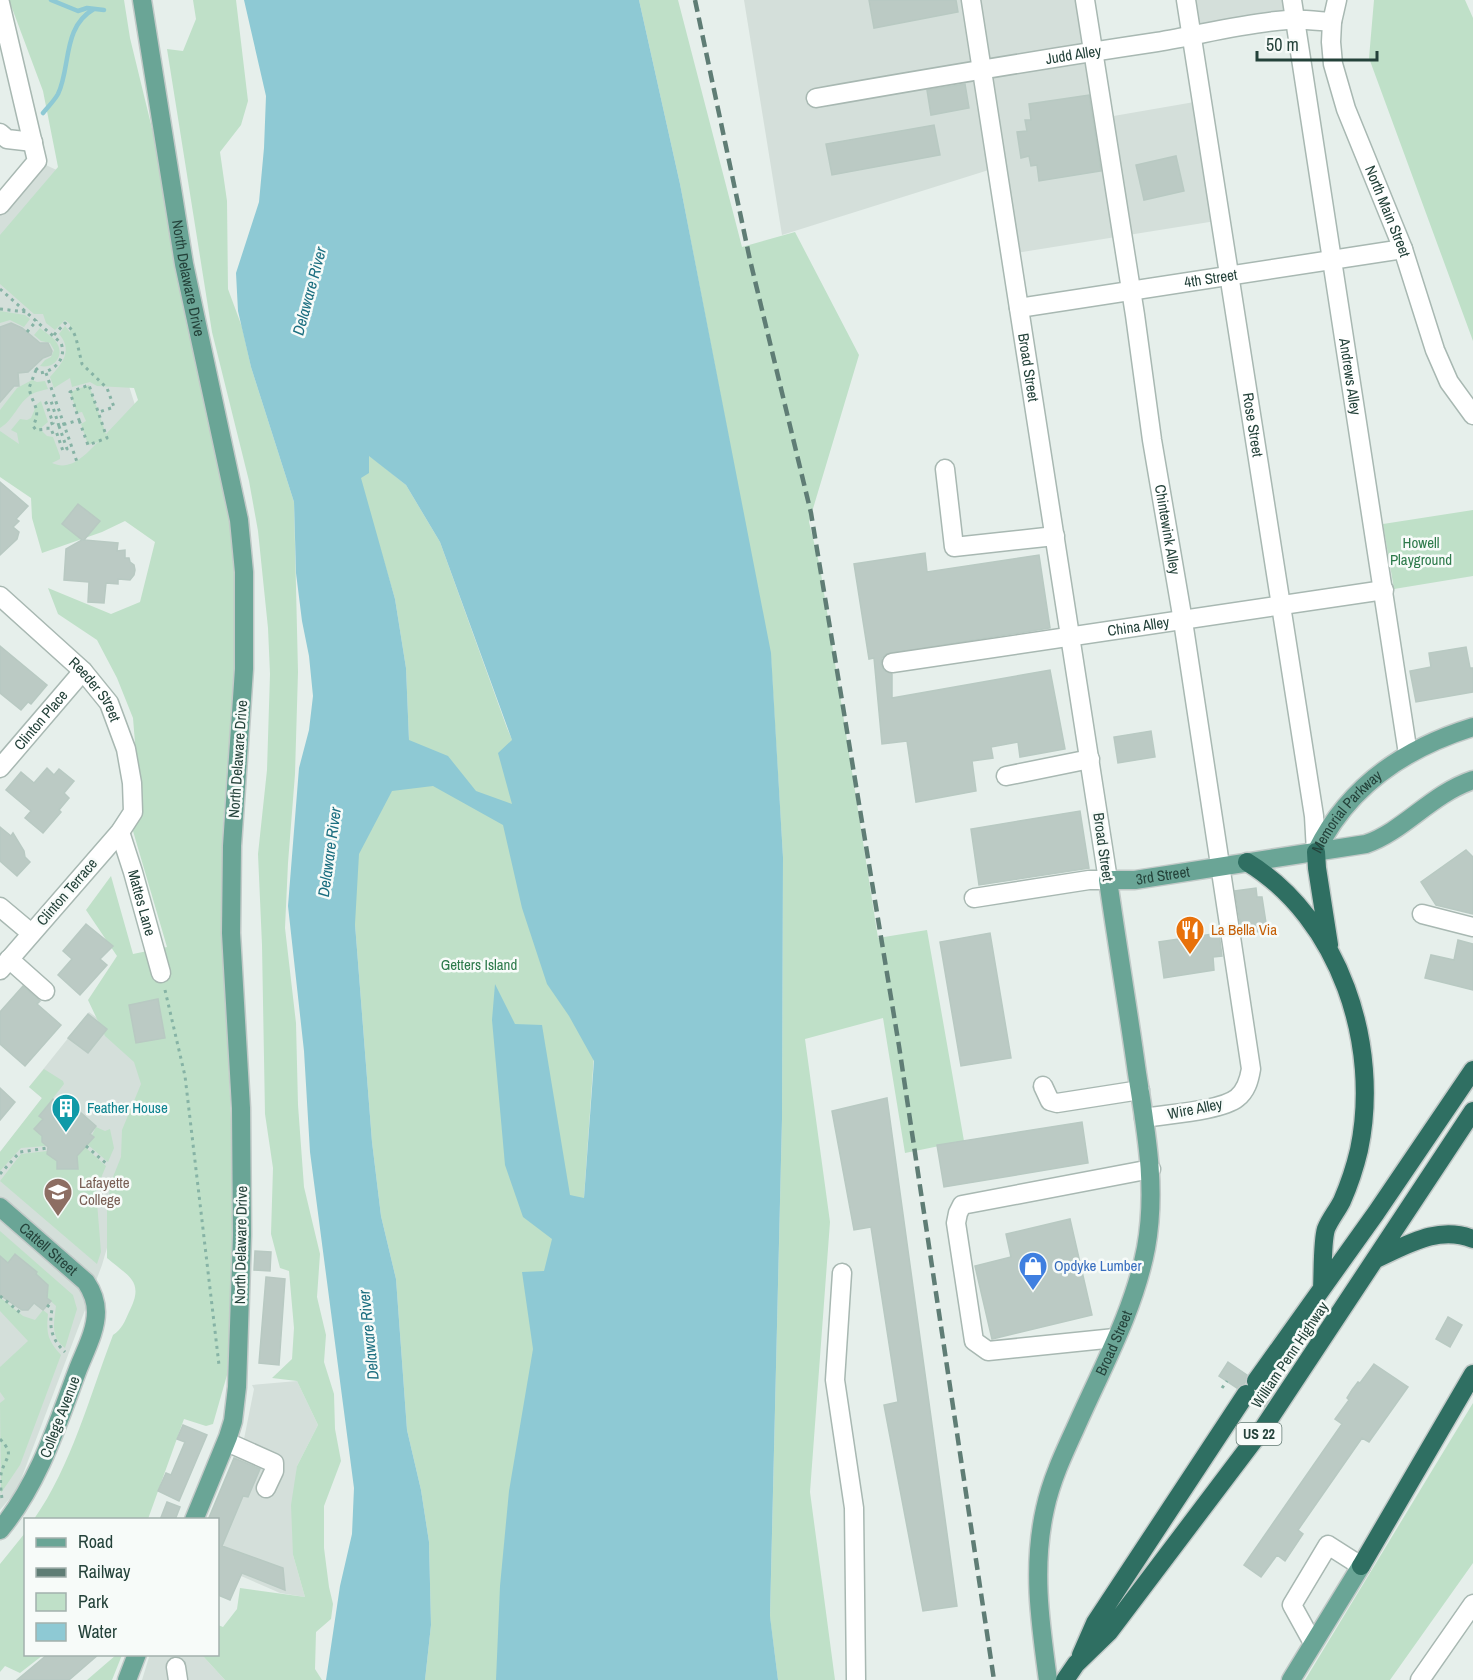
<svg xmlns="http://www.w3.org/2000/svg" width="1473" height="1680" font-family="'Archivo Narrow',sans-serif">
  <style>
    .built { fill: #d4dfda }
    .green { fill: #bfe0c8 }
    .water { fill: #8ec9d4; fill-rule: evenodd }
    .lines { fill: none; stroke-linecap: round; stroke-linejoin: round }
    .stream { stroke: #8ec9d4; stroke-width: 4.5 }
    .building { fill: #bbcac4; stroke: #b8c9c2; stroke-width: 1.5 }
    .minor-casing { stroke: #a8b8b2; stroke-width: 21 }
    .major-casing { stroke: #c2cac8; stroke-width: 21 }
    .highway-casing { stroke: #c2cac8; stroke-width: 21 }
    .path { stroke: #86b3a5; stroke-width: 3; stroke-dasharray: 3 4.5; stroke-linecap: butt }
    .minor { stroke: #fff; stroke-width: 18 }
    .major { stroke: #6aa596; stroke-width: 18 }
    .highway { stroke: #2f6f62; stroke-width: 18 }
    .rail { stroke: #5f7d75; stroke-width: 4.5; stroke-dasharray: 12 6; stroke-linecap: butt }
    .labels { text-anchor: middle; stroke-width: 5; stroke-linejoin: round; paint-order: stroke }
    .shield { fill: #f7fbf9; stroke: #637a73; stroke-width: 1.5 }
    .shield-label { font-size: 14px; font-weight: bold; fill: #24423a }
    .street-label { font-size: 15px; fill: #24423a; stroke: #f7fbf9 }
    .park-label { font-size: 15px; fill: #2d7a4b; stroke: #f7fbf9 }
    .food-label { font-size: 15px; fill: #c56008; stroke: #f7fbf9; text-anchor: start }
    .culture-label { font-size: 15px; fill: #0d838f; stroke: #f7fbf9; text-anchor: start }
    .education-label { font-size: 15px; fill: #785e54; stroke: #f7fbf9; text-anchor: start }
    .shop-label { font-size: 15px; fill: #366cbe; stroke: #f7fbf9; text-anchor: start }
    .water-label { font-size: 16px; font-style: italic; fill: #1c6f80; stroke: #f7fbf9 }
  </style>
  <rect width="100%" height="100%" fill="#e6efeb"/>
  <!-- built -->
  <path class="built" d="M744 0H1085L1102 118 1206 100 1222 220 1009 254 995 168 782 235Z
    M1183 0H1292L1295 19 1190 36Z
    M37 161 61 172 142 427 105 493 0 437V203Z
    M89 1012 108 1026 152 1081 130 1169 102 1265 20 1482 16 1491 0 1510V1152L42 1098 29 1087Z
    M297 1381 318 1425 297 1466 293 1555 305 1597 280 1593 218 1566V1520H208L239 1446 244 1439 254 1389 252 1385Z
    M150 1654 202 1655 225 1680H142Z"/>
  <!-- green -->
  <path class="green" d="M9 0H124L130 38 157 149 219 454 233 547 236 625 233 716 223 824 222 924 232 1140 233 1264 227 1375 213 1424 206 1426 184 1419 148 1519H34C71 1467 90 1395 113 1335 122 1329 125 1321 129 1312 145 1281 129 1277 107 1258V1206L111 1182 121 1157 122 1130 141 1084 134 1062 105 1036 88 1000 117 956 86 910 111 876 133 954 167 947 133 831 138 780 133 718 117 678 97 640 58 614 48 588 111 614 140 602 155 542 125 521 102 532 42 553 32 518 31 498 0 477V431L19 444 17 433 11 430 20 419 27 420 31 418 37 404 41 401 48 422 42 427V431L47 436 53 437 60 456V459L52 463C71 472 86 454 98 442L88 445 81 424 86 421 82 412 77 413 70 392 89 385 106 434 138 400 134 388 97 386 90 382 72 387 70 378 54 388 50 377C63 363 73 350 59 334L65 326 70 332V324L65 320 55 330 46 323 43 314H34L0 284V235L58 167 43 91Z
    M193 0H236L248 101 241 125 220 152 227 201 228 289 242 327 251 367 294 502 298 672 295 774 288 863 285 928 296 1023 298 1105 304 1187 320 1254 317 1297 326 1335 324 1362 334 1394 335 1429 341 1461 324 1506V1548L329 1587 333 1604 331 1619 316 1632 315 1669 322 1680H225L202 1655 218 1654V1625L223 1627 237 1609 240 1588 305 1597 293 1555 291 1505 297 1466 318 1425 297 1381 272 1378 292 1359 294 1328 289 1271 280 1268 271 1234 273 1168 265 1114 262 945 258 854 267 770 270 674 268 628 258 531 249 481 212 332 167 49 183 51 196 19Z
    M639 0H678L742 247 795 232 859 355 809 522 820 567 878 938 927 930 964 1141 905 1153 883 1018 805 1039 830 1222 810 1492 835 1680H778L770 1617 782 1119 783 857 771 659 680 184Z
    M1374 0H1465L1473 18V341L1369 58Z
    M0 311 25 315 30 319 24 327 10 320 0 323Z
    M40 328C46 333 55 338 58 345 64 358 52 369 40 366L45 360 51 357 54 350 50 343 41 341 34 335Z
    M313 366 369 455 406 485 440 542 507 728 557 845 602 941 578 1283 521 1680H425L431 1625 429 1542 421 1490 407 1430 396 1279 381 1216 372 1142 355 924 342 857 409 740 406 668 395 599 380 548Z
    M32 380 37 382 45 381 48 389C44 390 38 391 34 393 19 400 14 420 0 428V410L17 388Z
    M1473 510V576L1394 589 1383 524Z
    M44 1069 63 1081 64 1084 39 1116 43 1119 34 1129 42 1136V1142L46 1146 21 1148 0 1171V1152L42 1098 29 1087Z
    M96 1127 105 1131 110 1129 114 1148 108 1162 87 1144 94 1137 92 1135Z
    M85 1147 106 1166 96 1190 101 1252 97 1264 0 1181 21 1154 47 1151V1154L57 1161V1169H77V1156Z
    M0 1231 73 1295 77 1309 65 1348C50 1337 54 1322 56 1306L42 1293 36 1274 37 1272 16 1254 8 1263 0 1256Z
    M0 1297 23 1316 35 1320 43 1310 48 1314C46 1334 48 1341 61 1355L20 1465 1 1493 0 1403 5 1399 0 1392V1367L28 1341 0 1311Z
    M1473 1403V1563L1390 1680H1305Z
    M25 1533 26 1654 43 1655 20 1673 5 1666 0 1672V1564Z
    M116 1655H122L112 1680H87Z"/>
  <!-- water -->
  <path class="water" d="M244 0H639L680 184 771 653 783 857 782 1119 770 1616 778 1680H496L500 1586 509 1491 533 1349 522 1272 544 1271 552 1239 523 1217 505 1165 492 1020 495 984 515 1024 542 1025 570 1195 584 1198 594 1061 569 1016 547 984 522 908 503 825 433 786 392 791 359 854 355 924 372 1142 381 1216 396 1279 407 1430 421 1490 429 1542 431 1625 425 1680H326L340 1586 352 1534 354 1488 310 1152 304 1051 288 906 299 768 309 730 313 696 309 656 302 621 296 573 294 502 251 367 238 311 236 273 259 202 264 148 266 96ZM369 456 406 485 440 542 512 740 498 753 512 804 476 791 448 756 409 740 406 668 395 599 361 478 369 473Z"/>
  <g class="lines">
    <!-- stream -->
    <path class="stream" d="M51 0 78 11 87 8 104 10
      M43 113C48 107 54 101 58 94 71 67 62 27 94 9"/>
  </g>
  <!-- building -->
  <path class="building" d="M869 0H956L958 12 874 28Z
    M965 84 969 108 931 115 927 90Z
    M1089 95 1101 171 1039 181 1037 165 1031 166 1029 156 1021 158 1017 132 1027 131 1025 120H1031L1029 104Z
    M934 125 940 155 832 175 826 144Z
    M1176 156 1184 191 1144 200 1136 165Z
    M11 323 22 328 40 343H48L52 351 51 355 43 358 28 372 18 373 19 386H14L0 402V327Z
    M0 482 28 506 16 519 19 521 13 527 19 532 17 539 0 555Z
    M78 504 100 521 84 540 118 543 117 551 125 550V558H129L130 562 134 565 135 570 134 575 130 580 118 579V584L106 583 104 603 88 602 89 582 64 580 66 549 82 540 62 524Z
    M925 553 927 572 1039 555 1050 628 886 654 882 658 881 664 884 670 892 674V698L1050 670 1065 749 1020 757 1018 742 991 747 993 758 972 761 976 791 916 802 907 741 882 744 874 658 869 659 854 564Z
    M0 646 47 685 31 704 28 702 21 710 0 693Z
    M1466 647 1470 668H1473V692L1416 702 1410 671 1431 667 1429 653Z
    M1151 731 1155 757 1118 763 1114 737Z
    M47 768 54 775 59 769 74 781 64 793 69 798 59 810 61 812 43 833 25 818 31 811 6 790 21 772 34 783Z
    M1080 811 1089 868 979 885 971 829Z
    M0 827 11 836 13 833 24 851 25 857 30 862 17 876 0 861Z
    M1466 850 1473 857V914L1436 905 1421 882Z
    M1256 888 1257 897H1262L1266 923 1262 924 1263 931 1242 934 1235 891Z
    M86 924 113 946 100 959 107 965 80 995 58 975 72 959 63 951Z
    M990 933 1011 1058 961 1066 940 942Z
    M1219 933 1222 956 1213 957 1214 970 1164 978 1159 942Z
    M1458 940 1473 944V990L1425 978 1431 955 1454 960Z
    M23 986 40 1001 37 1004 61 1025 25 1066 0 1044V1012Z
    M158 999 165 1038 136 1043 129 1005Z
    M88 1014 107 1029 88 1053 68 1038Z
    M0 1088 15 1102 0 1120Z
    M887 1098 957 1606 923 1611 884 1405 898 1402 871 1227 854 1230 832 1111Z
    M53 1099 76 1116 80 1112 96 1126 90 1134 94 1137 77 1156 78 1169H57V1161L47 1154 48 1147 42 1142V1136L34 1129 43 1119 39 1116Z
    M1082 1122 1088 1163 944 1187 937 1145Z
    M1070 1219 1092 1315 992 1339 975 1266 1011 1257 1006 1234Z
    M255 1251 271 1252 270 1271 254 1270Z
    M15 1254 37 1272 36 1274 48 1285 47 1298 51 1301 43 1310 34 1303 28 1310H22L0 1295V1256L8 1263Z
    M266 1277 285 1279 279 1365 259 1363Z
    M1448 1317 1462 1325 1450 1347 1436 1339Z
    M1228 1362 1247 1375 1245 1383 1237 1388 1219 1376Z
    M1374 1364 1408 1387 1369 1442 1362 1438 1298 1530 1303 1534 1285 1561 1277 1555 1261 1577 1244 1565 1342 1424 1335 1419 1349 1400 1347 1398 1352 1390 1358 1382 1360 1383Z
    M1265 1388 1273 1393 1264 1407 1255 1401 1257 1392Z
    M183 1425 207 1435 179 1501 158 1491 166 1473 171 1475 185 1442 177 1439Z
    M234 1458 260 1469 248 1497 243 1496 222 1546 283 1568 285 1590 242 1573 230 1600 218 1595V1520H208Z
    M167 1502 180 1507 175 1520H160Z
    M48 1654H99L69 1680H17Z"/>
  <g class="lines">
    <!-- minor casing -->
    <g class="minor-casing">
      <g id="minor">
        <path id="s1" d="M971 0 1108 880H1089L974 898"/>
        <path id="s2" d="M1085 0 1135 315 1152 440 1183 621 1251 1069C1249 1081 1246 1091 1237 1098 1221 1111 1166 1114 1144 1118"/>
        <path id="s3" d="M1186 0 1314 816 1316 852"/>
        <path id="s4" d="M1292 0 1408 754"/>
        <path id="s5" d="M1337 0 1332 22 1331 42 1333 64 1346 109 1403 249 1435 350 1449 382 1473 415"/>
        <path d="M0 3 37 161 0 205"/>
        <path id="s6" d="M816 98C930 78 1043 59 1157 42 1200 35 1243 23 1287 20 1302 19 1317 21 1332 22"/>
        <path d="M0 133 7 139 33 142"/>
        <path id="s7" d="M1019 308 1403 249"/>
        <path d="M945 469 954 547 1055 536"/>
        <path id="s8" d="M0 596 83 671 109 703 126 749 132 783 133 812 120 832 0 970"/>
        <path id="s9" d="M892 663 1384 590"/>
        <path id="s10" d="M0 768 83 671"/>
        <path d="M1006 776 1090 759"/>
        <path id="s11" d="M120 832 133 872 161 973"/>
        <path d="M0 907 31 933"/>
        <path d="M1422 914 1473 927"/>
        <path d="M9 959 45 991"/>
        <path d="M1043 1086 1050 1101 1057 1103 1140 1090"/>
        <path d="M842 1273 835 1380 854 1508 856 1680"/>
        <path d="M1115 1338 988 1351 974 1341 956 1223 958 1213 962 1205 1151 1169"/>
        <path d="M227 1442 274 1463V1471L266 1488"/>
        <path d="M1313 1643 1292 1605 1328 1545 1361 1566"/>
        <path d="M176 1667 178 1680"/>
        <path d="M1420 1680 1473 1604"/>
      </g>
    </g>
    <!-- major casing -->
    <g class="major-casing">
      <g id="major">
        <path id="s12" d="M142 0 184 264 239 520 244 572V669L232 846 231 933 241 1108 242 1235 237 1387 233 1421 228 1437 194 1520"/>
        <path id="s13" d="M1316 852C1348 786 1405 748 1473 727"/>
        <path id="s14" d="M0 1207 86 1282C92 1291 96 1301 96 1312 96 1331 85 1351 78 1369 57 1425 39 1483 0 1530"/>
        <path d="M127 1680 137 1654"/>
        <path id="s15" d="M1048 1680C1040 1622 1032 1567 1045 1509 1051 1481 1063 1455 1075 1429 1101 1370 1134 1311 1146 1248 1157 1188 1146 1131 1137 1073 1128 1008 1117 944 1108 880H1135L1366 844C1404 831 1431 794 1473 780"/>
        <path d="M1291 1680 1361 1566"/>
      </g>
    </g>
    <!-- highway casing -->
    <g class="highway-casing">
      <path id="highway" d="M1316 852 1317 868 1329 945
        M1247 862C1340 919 1381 1045 1359 1150 1355 1167 1349 1185 1342 1201 1337 1211 1330 1219 1326 1229 1322 1242 1323 1273 1322 1288
        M1376 1259C1407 1245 1438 1225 1473 1239
        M1256 1381 1376 1213 1473 1070
        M1361 1566 1473 1374
        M1081 1655 1095 1623 1246 1394
        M1065 1680 1076 1664 1109 1632 1264 1427 1473 1111"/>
    </g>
    <!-- path -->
    <path class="path" d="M0 289 61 343C67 358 55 371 40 373L35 367
      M0 309 27 312
      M27 332 37 320
      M54 335 65 323 73 331 76 338 82 364 107 388 114 407 99 412
      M36 370 29 388C32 404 42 409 33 426L36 430 47 429
      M46 373 77 462
      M59 426 51 401 46 403 53 423 48 425V430L51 433 56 431 63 451 67 449 59 426 79 420 70 392 89 385 107 438 88 445 79 420
      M165 990 185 1076 219 1365
      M86 1146 108 1165
      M0 1174 20 1152 48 1148
      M0 1296 23 1315
      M47 1305 52 1309C49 1327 51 1339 65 1352
      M1222 1388 1227 1381
      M0 1439C16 1456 5 1456 1 1474 0 1482 1 1491 2 1499"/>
    <!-- minor -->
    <use href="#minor" class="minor"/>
    <!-- major -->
    <use href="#major" class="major"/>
    <!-- highway -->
    <use href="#highway" class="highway"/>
    <!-- rail -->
    <path class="rail" d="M695 0 750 260 811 513 899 1046 994 1680"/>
  </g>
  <!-- icons -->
  <defs>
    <g id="restaurant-pin" transform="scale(1.5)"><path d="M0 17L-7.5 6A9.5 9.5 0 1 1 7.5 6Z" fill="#e8710a" stroke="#f7fbf9"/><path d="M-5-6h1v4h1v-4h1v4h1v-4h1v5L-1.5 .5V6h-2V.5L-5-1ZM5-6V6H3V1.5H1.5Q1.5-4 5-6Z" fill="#fff"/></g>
    <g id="building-pin" transform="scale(1.5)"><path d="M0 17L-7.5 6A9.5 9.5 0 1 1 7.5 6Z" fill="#0f9aa8" stroke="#f7fbf9"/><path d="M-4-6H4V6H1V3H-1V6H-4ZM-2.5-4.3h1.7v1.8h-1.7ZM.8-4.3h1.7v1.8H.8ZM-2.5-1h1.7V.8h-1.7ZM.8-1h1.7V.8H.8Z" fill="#fff"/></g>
    <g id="university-pin" transform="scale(1.5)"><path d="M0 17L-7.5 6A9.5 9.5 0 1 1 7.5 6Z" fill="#8d6e63" stroke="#f7fbf9"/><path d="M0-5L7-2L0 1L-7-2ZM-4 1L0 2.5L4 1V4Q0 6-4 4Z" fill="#fff"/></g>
    <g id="shop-pin" transform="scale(1.5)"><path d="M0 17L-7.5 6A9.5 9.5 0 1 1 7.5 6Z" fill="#3f7fe0" stroke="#f7fbf9"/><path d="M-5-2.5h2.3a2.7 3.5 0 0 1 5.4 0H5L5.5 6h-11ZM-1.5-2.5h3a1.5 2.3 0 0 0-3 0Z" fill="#fff"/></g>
  </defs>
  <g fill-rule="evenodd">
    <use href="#restaurant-pin" x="1190" y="930"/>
    <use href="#building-pin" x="66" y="1108"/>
    <use href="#university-pin" x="58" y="1192"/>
    <use href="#shop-pin" x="1033" y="1266"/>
  </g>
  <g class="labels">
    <!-- shield labels -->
    <rect class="shield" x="1236.5" y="1423" width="45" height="22" rx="4.5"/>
    <g class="shield-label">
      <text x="1259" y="1439">US 22</text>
    </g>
    <!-- street labels -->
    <g class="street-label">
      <text dy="5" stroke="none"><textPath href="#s6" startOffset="261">Judd Alley</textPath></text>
      <text dy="5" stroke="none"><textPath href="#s5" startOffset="222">North Main Street</textPath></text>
      <text dy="5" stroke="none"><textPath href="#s12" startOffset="282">North Delaware Drive</textPath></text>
      <text dy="5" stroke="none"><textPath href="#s7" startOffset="194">4th Street</textPath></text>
      <text dy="5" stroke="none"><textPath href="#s1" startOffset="372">Broad Street</textPath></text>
      <text dy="5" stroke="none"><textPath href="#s4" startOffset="381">Andrews Alley</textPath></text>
      <text dy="5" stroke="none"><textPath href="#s3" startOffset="430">Rose Street</textPath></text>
      <text dy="5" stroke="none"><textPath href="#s2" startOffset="536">Chintewink Alley</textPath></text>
      <text dy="5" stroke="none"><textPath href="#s9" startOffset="249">China Alley</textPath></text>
      <text dy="5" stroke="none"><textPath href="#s8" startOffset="134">Reeder Street</textPath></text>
      <text dy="5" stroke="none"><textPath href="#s10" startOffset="63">Clinton Place</textPath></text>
      <text transform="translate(238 759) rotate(-86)" y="5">North Delaware Drive</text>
      <text dy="5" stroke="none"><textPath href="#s13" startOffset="51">Memorial Parkway</textPath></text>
      <text transform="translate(1103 847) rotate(82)" y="5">Broad Street</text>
      <text dy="5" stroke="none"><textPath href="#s15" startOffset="879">3rd Street</textPath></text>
      <text transform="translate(67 892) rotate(-49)" y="5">Clinton Terrace</text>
      <text dy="5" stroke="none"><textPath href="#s11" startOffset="74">Mattes Lane</textPath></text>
      <text transform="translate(1195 1109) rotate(-11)" y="5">Wire Alley</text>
      <text transform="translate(241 1245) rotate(-89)" y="5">North Delaware Drive</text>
      <text dy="5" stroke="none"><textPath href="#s14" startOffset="64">Cattell Street</textPath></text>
      <text dy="5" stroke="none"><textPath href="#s15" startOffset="352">Broad Street</textPath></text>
      <text transform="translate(1290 1355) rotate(-56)" y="5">William Penn Highway</text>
      <text transform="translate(60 1417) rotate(-69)" y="5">College Avenue</text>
    </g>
    <!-- park labels -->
    <g class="park-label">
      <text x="1421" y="548">Howell<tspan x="1421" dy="17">Playground</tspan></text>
      <text x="479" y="970">Getters Island</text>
    </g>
    <!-- food labels -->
    <g class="food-label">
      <text x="1211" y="935">La Bella Via</text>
    </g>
    <!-- culture labels -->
    <g class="culture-label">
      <text x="87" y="1113">Feather House</text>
    </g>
    <!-- education labels -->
    <g class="education-label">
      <text x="79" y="1188">Lafayette<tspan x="79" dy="17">College</tspan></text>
    </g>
    <!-- shop labels -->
    <g class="shop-label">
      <text x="1054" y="1271">Opdyke Lumber</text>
    </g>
    <!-- water labels -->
    <g class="water-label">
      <text transform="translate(309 291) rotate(-75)" y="6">Delaware River</text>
      <text transform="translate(329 852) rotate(-82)" y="6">Delaware River</text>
      <text transform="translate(368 1335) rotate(-96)" y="6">Delaware River</text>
    </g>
  </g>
  <!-- legend -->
  <rect x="24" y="1518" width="195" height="138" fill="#f7fbf9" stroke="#a3b1ad" stroke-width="1.5"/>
  <rect x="36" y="1538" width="30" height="9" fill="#6aa596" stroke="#a3b1ad" stroke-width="1.5"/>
  <text x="78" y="1548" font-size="18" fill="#24423a">Road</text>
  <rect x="36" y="1568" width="30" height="9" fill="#5f7d75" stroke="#a3b1ad" stroke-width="1.5"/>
  <text x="78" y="1578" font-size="18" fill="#24423a">Railway</text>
  <rect x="36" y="1593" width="30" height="18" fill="#bfe0c8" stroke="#a3b1ad" stroke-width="1.5"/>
  <text x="78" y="1608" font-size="18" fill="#24423a">Park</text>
  <rect x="36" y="1623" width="30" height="18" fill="#8ec9d4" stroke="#a3b1ad" stroke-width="1.5"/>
  <text x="78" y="1638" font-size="18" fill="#24423a">Water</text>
  <!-- scale -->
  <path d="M1257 51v9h120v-9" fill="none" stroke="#24423a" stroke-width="3"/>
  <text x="1266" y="51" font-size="18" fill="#24423a" stroke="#f7fbf9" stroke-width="4.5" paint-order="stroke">50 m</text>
</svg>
